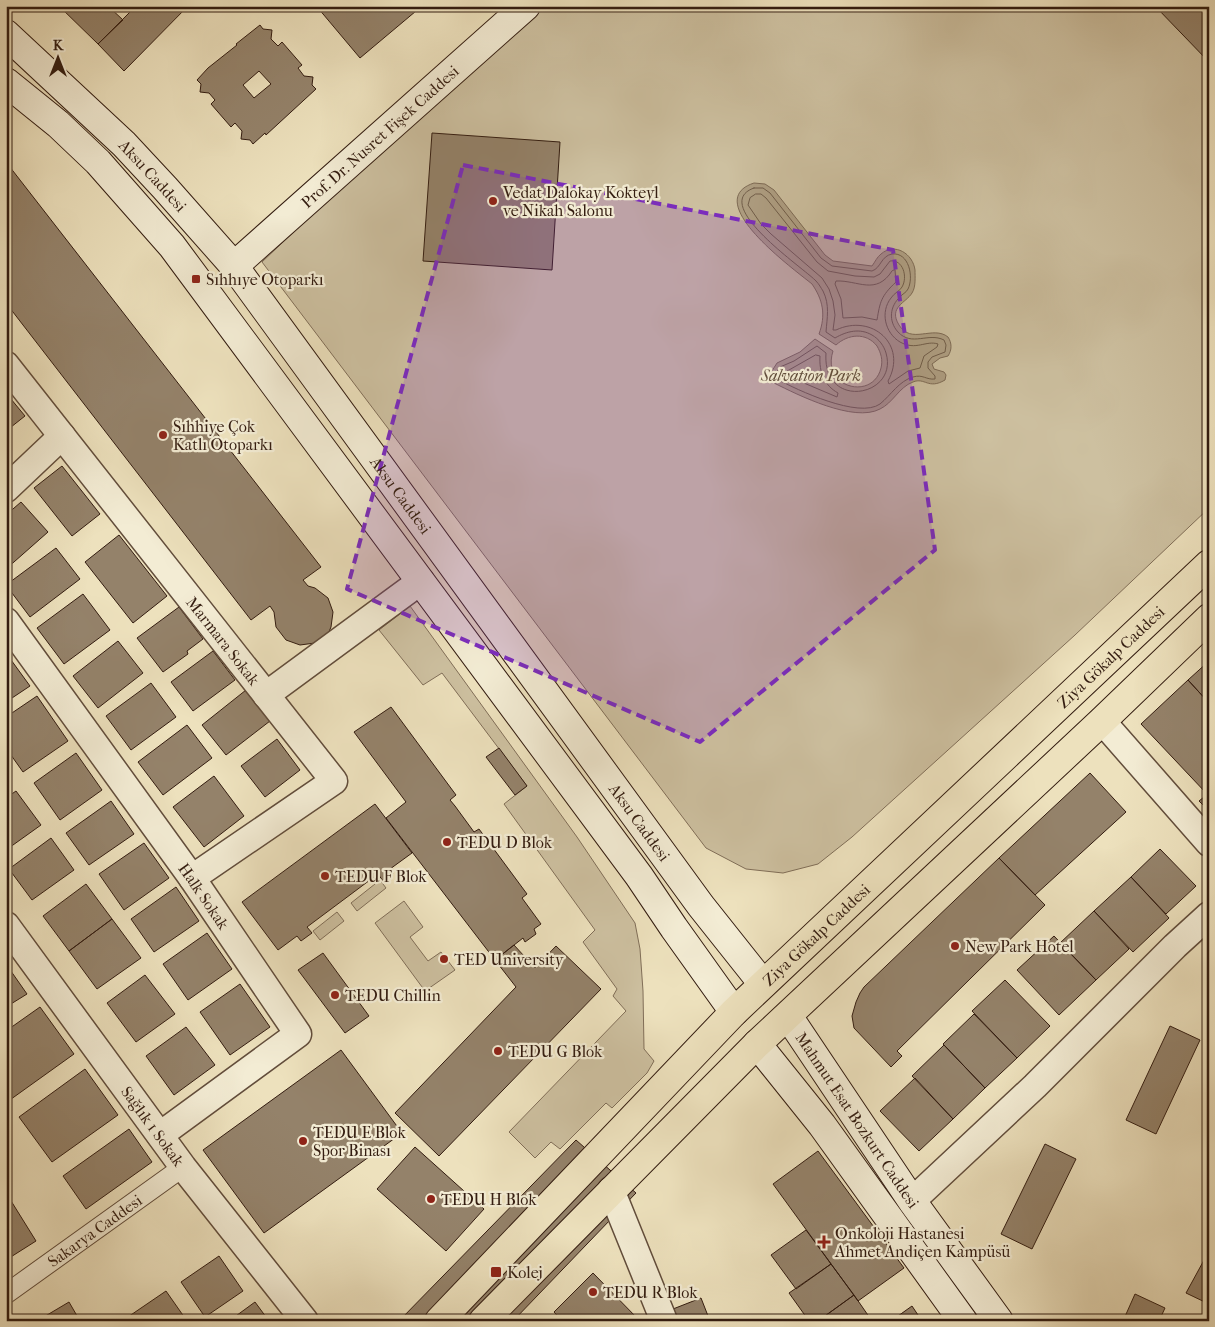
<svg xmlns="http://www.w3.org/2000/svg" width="1215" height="1327" font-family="'IM FELL French Canon',serif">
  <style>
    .green { fill: #cdc0a0; stroke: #806e58 }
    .water { fill: #ae9e82; stroke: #7d6a54 }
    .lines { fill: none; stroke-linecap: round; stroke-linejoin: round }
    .shore { stroke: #705d49; stroke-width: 1 }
    .building { fill: #94826a; stroke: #331c10; fill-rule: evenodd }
    .pedestrian-casing { stroke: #624d3b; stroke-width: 21 }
    .minor-casing { stroke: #624d3b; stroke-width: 29 }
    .secondary-casing { stroke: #331c10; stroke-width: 30 }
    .primary-casing { stroke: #331c10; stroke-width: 30 }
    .pedestrian { stroke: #f3ecd4; stroke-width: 19 }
    .minor { stroke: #f3ecd4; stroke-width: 26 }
    .secondary { stroke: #f3ecd4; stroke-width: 28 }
    .primary { stroke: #ede1bd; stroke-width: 28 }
    .marked { fill: #7b2cbf; fill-opacity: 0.2; stroke: #7b2cbf; stroke-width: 4; stroke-dasharray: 10 6; stroke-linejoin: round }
    .poi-dot { fill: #8f2418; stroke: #f3ecd4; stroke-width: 2 }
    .labels { text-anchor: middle; stroke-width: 4.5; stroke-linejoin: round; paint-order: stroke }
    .street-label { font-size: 16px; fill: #331c10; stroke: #f3ecd4 }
    .poi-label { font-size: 16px; fill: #331c10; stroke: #f3ecd4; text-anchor: start }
    .park-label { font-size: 16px; font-style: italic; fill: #614d3b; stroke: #f3ecd4 }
  </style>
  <rect width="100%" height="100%" fill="#ede1bd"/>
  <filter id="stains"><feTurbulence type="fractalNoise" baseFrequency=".004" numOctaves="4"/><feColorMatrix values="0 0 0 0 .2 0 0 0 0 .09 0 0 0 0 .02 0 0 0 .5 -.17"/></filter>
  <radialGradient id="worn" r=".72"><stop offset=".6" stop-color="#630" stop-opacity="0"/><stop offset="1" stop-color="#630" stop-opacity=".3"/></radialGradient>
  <!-- green -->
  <path class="green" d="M532 6H1209V508L1075 635 852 837 818 864 783 873 746 869 706 848 262 262Z
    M410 606 577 837 635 923 640 949 643 991 644 1049 654 1061 647 1073 612 1108 606 1103 560 1149 551 1142 535 1158 509 1132 626 1011 613 996 617 989 583 942 595 930 504 804 527 786 442 673 423 685 379 630Z
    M380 880 386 888 357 911 351 903Z
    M404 901 423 927 410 937 428 961 441 952 455 970 425 991 375 923Z
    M337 912 344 921 320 940 313 931Z"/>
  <!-- water -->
  <path class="water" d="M754 183 765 184 774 190 825 255 833 261 872 266C875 262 877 257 881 254 895 242 913 254 915 270 915 277 916 287 912 293 906 303 888 307 899 325 911 345 933 325 948 337 952 343 952 350 948 356L940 358 932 364 934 369 944 372 946 375 945 380C928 390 925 377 913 382 899 387 893 403 880 409 854 423 798 395 774 383L770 374 777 363 800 352 815 339 833 351C821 388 873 401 881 368 883 360 881 353 877 346 866 332 848 334 836 345L819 334C826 315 823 300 812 284 795 270 699 201 754 183Z"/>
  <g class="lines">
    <!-- shore -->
    <path class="shore" d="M754 188H763L770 193 821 258 832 266 872 271C881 268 881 256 892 254 909 252 914 277 908 289 906 293 902 294 900 297 890 306 888 321 898 332 912 347 928 332 944 340L946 345 945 352 932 357 928 362V368L935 376V379C926 380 923 374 913 377 899 381 891 395 880 404 859 419 797 390 777 379L775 374 780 367 794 361 817 346 826 353C822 411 899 397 886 353 884 346 879 339 872 335 860 328 847 331 835 338L826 332C827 318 830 305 823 291 821 288 819 284 816 281 805 269 708 204 754 188Z
      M756 194H761L766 198 817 262 828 271 855 276 874 277 880 274 890 261C903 259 908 277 902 287 900 291 894 293 891 298 880 312 885 333 900 342 916 351 926 340 938 344L937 347 924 356 920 368 908 371 889 384 888 381C908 345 872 313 836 330H833L835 315 833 301 829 289 822 278 771 234 761 224 748 205 750 198Z
      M895 270 896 282C881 296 880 302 877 320L862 317 843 318 841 299 835 284 836 281C858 280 876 296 892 271Z
      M816 355 820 356C819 372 824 385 838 393L837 397 785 375 786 372Z"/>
  </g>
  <!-- building -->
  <path class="building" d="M59 6H108L123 20 98 44Z
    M136 6H188L124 71 98 44Z
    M320 6H422L360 58 318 8Z
    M1155 6H1209V62Z
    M260 25 263 29 272 30 271 39 278 46 282 42 302 65 298 68 304 76 313 77 312 85 316 89 266 135 265 133 253 144 250 140 241 139 242 131 235 123 231 127 211 104 215 100 209 93 200 92 201 84 197 80 208 68 237 45 236 44ZM259 71 271 84 254 98 243 85Z
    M432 133 560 142 552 270 423 261Z
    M6 162 321 567 303 580 308 586 315 588 328 598 333 612 331 627 328 634 315 643 300 645 286 640 276 627 274 612 270 606 251 620 6 303Z
    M6 393 25 416 6 431Z
    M62 466 100 514 72 536 34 488Z
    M21 502 48 532 6 569V515Z
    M119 535 167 596 133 623 85 562Z
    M56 548 80 579 30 617 6 585Z
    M83 594 110 630 64 664 37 628Z
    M179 607 203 639 187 651 188 654 163 672 137 638Z
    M118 641 143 673 98 708 73 676Z
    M213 651 235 680 193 711 171 682Z
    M6 653 30 686 6 702Z
    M1209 661V703L1188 680Z
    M1188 680 1209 703V793L1207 794 1141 724Z
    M151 683 176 717 131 750 106 716Z
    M246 690 270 721 226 755 202 725Z
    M37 696 68 741 23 772 6 748V717Z
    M391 707 456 795 450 800 455 806 474 832 479 829 527 894 522 898 541 924 534 929 536 934 525 942 523 938 495 960 386 818 406 802 354 732Z
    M187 725 212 758 163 795 138 762Z
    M277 739 300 770 265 797 241 766Z
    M499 748 527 786 515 795 486 757Z
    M76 753 102 790 60 820 34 783Z
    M1090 773 1126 812 1035 895 999 858Z
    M214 776 244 816 204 847 173 807Z
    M16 791 41 825 6 850V798Z
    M1209 793V811L1199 801Z
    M111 801 134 834 89 865 66 833Z
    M375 804 412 853 390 869 393 874 383 881 378 874 307 927 312 933 301 941 297 936 278 950 242 902Z
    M51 838 74 870 32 900 9 869Z
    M144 843 169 878 124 910 99 874Z
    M1160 849 1196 886 1166 914 1131 877Z
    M999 858 1045 905 897 1051 902 1056 891 1067 854 1028 852 1016 856 1002 860 993 864 987Z
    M1131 877 1169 918 1133 952 1094 911Z
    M86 884 112 919 69 951 43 916Z
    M176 887 199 921 154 952 131 919Z
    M1094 911 1129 949 1096 980 1060 943Z
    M112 919 141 958 97 989 69 951Z
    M207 933 232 969 188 1000 163 964Z
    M1054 936 1096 980 1059 1015 1017 970Z
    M514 945 535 968 556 946 601 989 439 1156 395 1113 516 987 495 960Z
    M323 953 369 1016 345 1033 298 970Z
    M6 964 27 994 6 1007Z
    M145 975 175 1014 136 1042 107 1003Z
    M1005 980 1050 1026 1017 1058 972 1011Z
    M240 984 270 1027 230 1055 200 1012Z
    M40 1007 74 1054 7 1102 6 1031Z
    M974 1014 1017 1058 985 1088 943 1044Z
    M1170 1026 1200 1040 1156 1134 1126 1120Z
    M186 1027 215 1065 174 1095 146 1056Z
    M944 1045 985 1088 953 1119 912 1076Z
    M341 1050 402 1133 264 1233 203 1150Z
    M85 1069 118 1115 52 1162 19 1117Z
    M915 1078 953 1119 919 1151 880 1111Z
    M129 1129 152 1162 86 1209 63 1176Z
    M576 1140 636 1193 513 1321H399Z
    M1045 1144 1076 1159 1032 1249 1001 1234Z
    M415 1147 484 1209 446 1251 377 1189Z
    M818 1151 904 1268 858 1301 773 1184Z
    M6 1196H8L36 1241 6 1260Z
    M806 1230 831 1264 796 1289 771 1255Z
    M1209 1251V1304L1186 1293Z
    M219 1256 243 1291 205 1317 181 1282Z
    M831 1264 854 1295 818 1321H809L789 1293Z
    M593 1273 639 1320 562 1321 554 1312Z
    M166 1291 187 1321H122Z
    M1135 1294 1165 1308 1159 1321H1123Z
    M854 1295 872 1321H818Z
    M701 1298 710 1321H678L673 1309Z
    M69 1302 80 1321H37Z
    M255 1302 269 1321H229Z
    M912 1306 922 1321H891Z"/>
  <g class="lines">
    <!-- pedestrian casing -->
    <g class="pedestrian-casing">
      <g id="pedestrian">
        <path id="s1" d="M6 1294 183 1167"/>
      </g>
    </g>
    <!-- minor casing -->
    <g class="minor-casing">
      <g id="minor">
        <path id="s2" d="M6 365 334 781 192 878"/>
        <path d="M6 489 62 436"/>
        <path id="s3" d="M6 621 192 878 298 1034 160 1135"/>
        <path d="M266 695 421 581"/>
        <path d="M1102 721 1209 843"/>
        <path id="s4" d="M6 925 183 1167 305 1321"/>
        <path d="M611 1190 664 1321"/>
        <path d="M912 1201 1035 1086 1175 946 1209 915"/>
      </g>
    </g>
    <!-- secondary casing -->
    <g class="secondary-casing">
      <g id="secondary">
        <path id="s5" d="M6 34 124 144 165 188 234 266 701 906 763 984"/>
        <path d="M6 82 58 124 98 162 172 246 639 876 674 928 734 1012"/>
        <path id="s6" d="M234 266 526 6"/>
        <path id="s7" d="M788 1016 912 1201 999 1321"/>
        <path d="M757 1044 822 1125 963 1321"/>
      </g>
    </g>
    <!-- primary casing -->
    <g class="primary-casing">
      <g id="primary">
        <path id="s8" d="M439 1321 734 1012 1209 564"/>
        <path d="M483 1321 757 1044 1102 721 1209 618"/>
      </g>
    </g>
    <!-- pedestrian -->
    <use href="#pedestrian" class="pedestrian"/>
    <!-- minor -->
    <use href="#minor" class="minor"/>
    <!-- secondary -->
    <use href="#secondary" class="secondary"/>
    <!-- primary -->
    <use href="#primary" class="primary"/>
  </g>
  <!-- marked area -->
  <path class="marked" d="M463 165 893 250 935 550 700 742 347 589Z"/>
  <!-- markers -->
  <g class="poi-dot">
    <circle cx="493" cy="201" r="5"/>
    <rect x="191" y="274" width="10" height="10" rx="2.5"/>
    <circle cx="163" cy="435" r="5"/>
    <circle cx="447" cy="842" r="5"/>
    <circle cx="325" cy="876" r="5"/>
    <circle cx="955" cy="946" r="5"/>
    <circle cx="444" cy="959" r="5"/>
    <circle cx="335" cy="995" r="5"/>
    <circle cx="498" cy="1051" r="5"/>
    <circle cx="303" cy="1141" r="5"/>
    <circle cx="431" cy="1199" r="5"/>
    <path d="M821.5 1234.5h5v5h5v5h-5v5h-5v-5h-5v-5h5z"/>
    <rect x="490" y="1266" width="12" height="12" rx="2.5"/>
    <circle cx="593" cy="1292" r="5"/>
  </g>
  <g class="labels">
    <!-- street labels -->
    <g class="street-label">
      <text dy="6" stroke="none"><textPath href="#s6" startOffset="195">Prof. Dr. Nusret Fişek Caddesi</textPath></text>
      <text dy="6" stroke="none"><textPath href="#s5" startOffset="204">Aksu Caddesi</textPath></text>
      <text dy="6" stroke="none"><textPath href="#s5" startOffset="609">Aksu Caddesi</textPath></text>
      <text dy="6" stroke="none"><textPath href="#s2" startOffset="351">Marmara Sokak</textPath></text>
      <text dy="6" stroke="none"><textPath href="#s8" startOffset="945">Ziya Gökalp Caddesi</textPath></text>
      <text dy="6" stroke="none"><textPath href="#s5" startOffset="1014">Aksu Caddesi</textPath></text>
      <text dy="6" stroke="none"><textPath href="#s3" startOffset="339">Halk Sokak</textPath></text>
      <text dy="6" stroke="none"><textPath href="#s8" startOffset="540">Ziya Gökalp Caddesi</textPath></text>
      <text dy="6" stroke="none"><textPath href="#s7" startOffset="125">Mahmut Esat Bozkurt Caddesi</textPath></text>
      <text dy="6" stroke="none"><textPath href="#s4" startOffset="249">Sağlık 1 Sokak</textPath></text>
      <text dy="6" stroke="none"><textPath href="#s1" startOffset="109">Sakarya Caddesi</textPath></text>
    </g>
    <!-- poi labels -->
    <g class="poi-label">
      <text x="503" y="198">Vedat Dalokay Kokteyl<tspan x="503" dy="18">ve Nikah Salonu</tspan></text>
      <text x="206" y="285">Sıhhıye Otoparkı</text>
      <text x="173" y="432">Sıhhiye Çok<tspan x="173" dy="18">Katlı Otoparkı</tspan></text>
      <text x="457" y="848">TEDU D Blok</text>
      <text x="335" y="882">TEDU F Blok</text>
      <text x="965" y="952">New Park Hotel</text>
      <text x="454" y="965">TED University</text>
      <text x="345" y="1001">TEDU Chillin</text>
      <text x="508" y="1057">TEDU G Blok</text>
      <text x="313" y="1138">TEDU E Blok<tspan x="313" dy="18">Spor Binası</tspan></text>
      <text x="441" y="1205">TEDU H Blok</text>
      <text x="835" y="1239">Onkoloji Hastanesi<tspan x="835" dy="18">Ahmet Andiçen Kampüsü</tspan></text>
      <text x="507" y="1278">Kolej</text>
      <text x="603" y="1298">TEDU R Blok</text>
    </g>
    <!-- park labels -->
    <g class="park-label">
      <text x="811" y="381">Salvation Park</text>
    </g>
  </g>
  <!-- margin -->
  <rect width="1215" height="1327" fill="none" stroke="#ede1bd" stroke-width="25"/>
  <rect x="8" y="8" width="1200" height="1312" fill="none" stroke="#331c10" stroke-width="2.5"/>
  <rect x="12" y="12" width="1190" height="1302" fill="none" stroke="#331c10"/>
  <!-- north arrow -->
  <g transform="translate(58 58)" stroke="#f3ecd4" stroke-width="4" paint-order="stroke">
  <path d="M0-4L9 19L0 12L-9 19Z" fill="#331c10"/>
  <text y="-8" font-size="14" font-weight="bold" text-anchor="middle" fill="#331c10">K</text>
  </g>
  <rect width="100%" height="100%" filter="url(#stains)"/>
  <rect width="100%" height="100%" fill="url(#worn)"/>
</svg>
